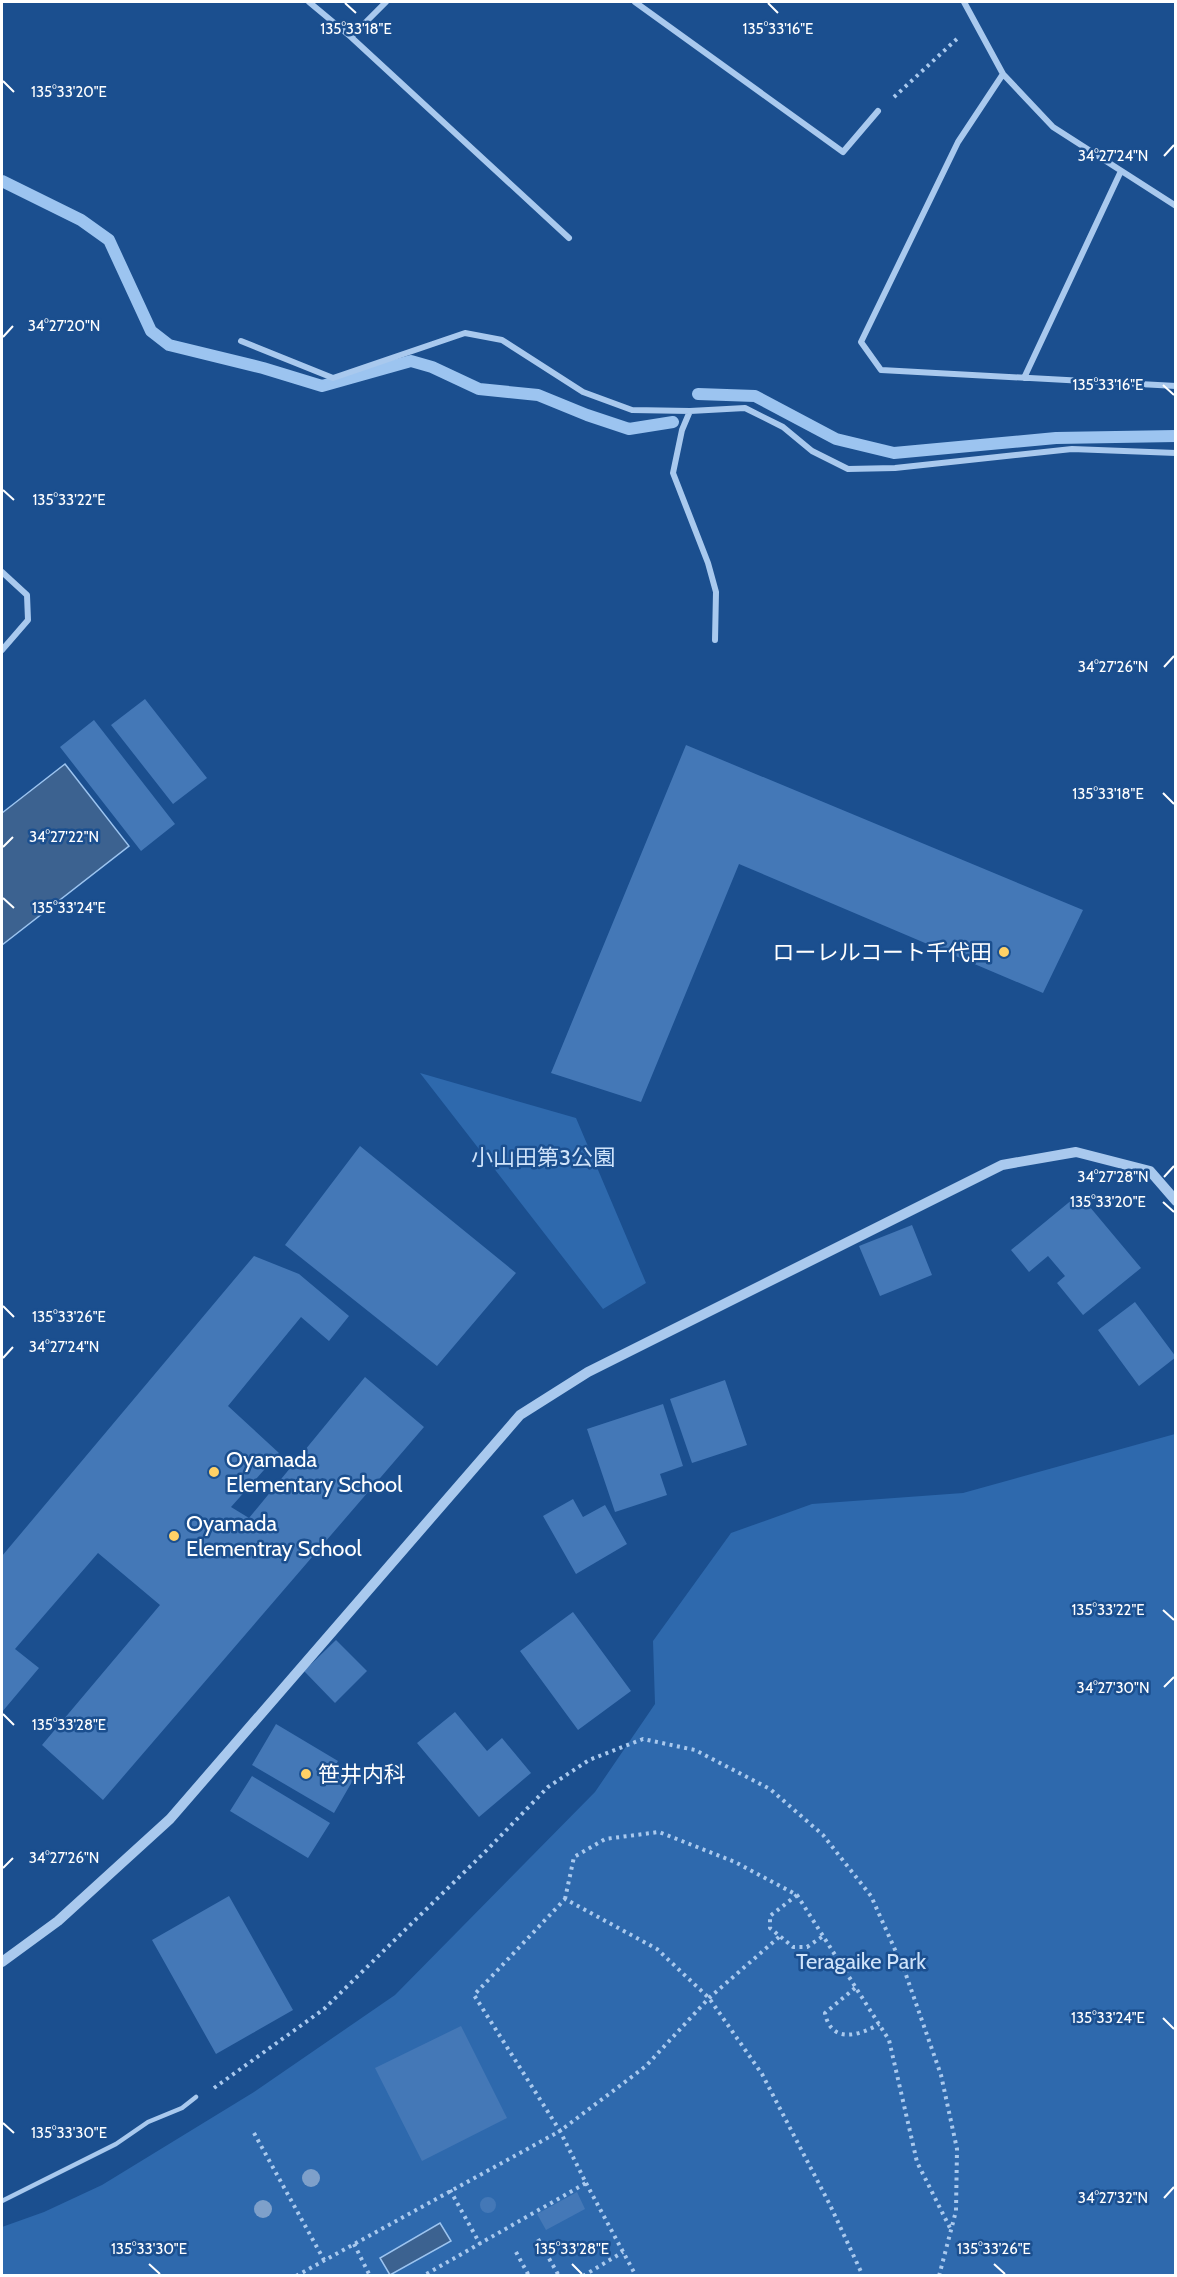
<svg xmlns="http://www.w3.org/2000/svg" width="1177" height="2277" font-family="Cabin,'Noto Sans JP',sans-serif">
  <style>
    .green { fill: #2e69ad }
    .water { fill: #3c6290; stroke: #9cc4f0; stroke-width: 1.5 }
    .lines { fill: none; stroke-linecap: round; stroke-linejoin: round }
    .stream { stroke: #9cc4f0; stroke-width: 12 }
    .building { fill: #4478b7 }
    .path { stroke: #a9c9ee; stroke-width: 4; stroke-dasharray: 3 4.5; stroke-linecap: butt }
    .service { stroke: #a9c9ee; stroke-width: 4.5 }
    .minor { stroke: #a9c9ee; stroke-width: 6 }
    .tertiary { stroke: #a9c9ee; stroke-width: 10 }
    .tree { fill: #7ea0ca }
    .ticks { fill: none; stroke: #fff; stroke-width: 2 }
    .poi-dot { fill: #ffd166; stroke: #1b4f8f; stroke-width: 2 }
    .labels { text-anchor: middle; stroke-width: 5; stroke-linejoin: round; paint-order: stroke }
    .poi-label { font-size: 22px; fill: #fff; stroke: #1b4f8f; text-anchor: start }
    .park-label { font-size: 22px; fill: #cfe3fa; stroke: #1b4f8f }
    .ticks-label { font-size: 15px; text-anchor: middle; fill: #fff; stroke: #1b4f8f; stroke-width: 5; stroke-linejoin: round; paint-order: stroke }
  </style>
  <rect width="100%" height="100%" fill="#1b4f8f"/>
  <!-- green -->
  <path class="green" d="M420 1073 576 1118 646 1283 603 1309Z
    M1175 1434V2275L2 2276V2227L44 2212 102 2185 254 2092 395 1995 595 1792 655 1704 653 1641 731 1533 812 1504 963 1493Z"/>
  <!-- water -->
  <path class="water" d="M65 764 129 846 2 945V813Z
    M440 2223 451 2241 390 2275 380 2258Z"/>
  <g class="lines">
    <!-- stream -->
    <path class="stream" d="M2 181 81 220 109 240 151 331 169 345 263 368 322 386 411 361 432 367 479 389 538 395 587 415 629 429 673 422
      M698 394 755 396 836 439 894 453 1056 438 1176 436"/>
  </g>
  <!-- building -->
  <path class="building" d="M145 699 207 778 173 804 111 725Z
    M94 720 175 824 141 851 60 747Z
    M686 745 1083 910 1043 993 739 864 641 1102 551 1073Z
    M360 1146 516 1273 437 1366 285 1245Z
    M1079 1194 1141 1268 1083 1315 1057 1283 1065 1276 1048 1256 1029 1272 1011 1250Z
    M912 1225 932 1275 880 1296 859 1246Z
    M254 1256 299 1274 349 1316 329 1341 301 1317 228 1406 279 1453 231 1507 249 1518 365 1377 424 1427 103 1800 42 1745 160 1605 98 1553 15 1649 39 1668 2 1712V1556Z
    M1135 1302 1176 1357 1139 1386 1098 1330Z
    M725 1380 747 1445 692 1463 670 1399Z
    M663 1404 683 1466 660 1474 667 1495 615 1512 587 1429Z
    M573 1499 583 1517 605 1505 627 1544 576 1574 543 1516Z
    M573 1612 631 1691 578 1730 520 1651Z
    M336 1640 367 1671 335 1703 304 1671Z
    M455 1712 487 1751 502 1738 531 1773 479 1817 417 1743Z
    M276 1724 338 1761 334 1768 353 1780 334 1813 252 1765Z
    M252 1776 330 1823 308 1858 230 1811Z
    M229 1896 293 2010 216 2054 152 1940Z
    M461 2026 507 2118 422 2161 375 2068Z
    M577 2192 585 2209 546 2230 537 2214Z
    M480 2205a8 8 0 1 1 16 0a8 8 0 1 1-16 0Z"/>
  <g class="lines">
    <!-- path -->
    <path class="path" d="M894 97 959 37
      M797 1895 770 1916V1928L793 1947H807L823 1936
      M565 1899 574 1857 605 1839 659 1832 735 1862 797 1895 889 2040 917 2162 951 2230
      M779 1937 709 1998 646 2066 560 2131 474 1995 565 1899 657 1949 709 1998 762 2074 830 2205 863 2276
      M855 1988 825 2013C831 2044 859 2036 879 2024
      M214 2088 324 2009 487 1850 548 1787 589 1760 643 1739 695 1750 770 1789 823 1835 871 1896 905 1972 941 2075 957 2149 956 2211 939 2276
      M254 2133 324 2260
      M586 2183 636 2276
      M450 2190 480 2244
      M538 2239 559 2276
      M354 2244 370 2276
      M516 2252 529 2276
      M296 2276 560 2131 586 2183 423 2276
      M583 2276 623 2252"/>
    <!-- service -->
    <path class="service" d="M2 2201 116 2144 148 2122 182 2108 196 2097"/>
    <!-- minor -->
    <path class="minor" d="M309 2 351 37 569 238
      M635 2 843 152 878 111
      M964 2 1003 74 1053 127 1176 206
      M351 37 386 2
      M1003 74 958 142 861 342 881 370 1176 386
      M241 341 333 378 465 333 502 340 583 392 632 410 690 411 745 408 783 427 812 451 848 469 895 468 1072 449 1176 453
      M1024 378 1121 171
      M690 411 682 430 673 473 708 563 716 592 715 640
      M2 572 27 595 28 620 2 650"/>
    <!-- tertiary -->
    <path class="tertiary" d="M2 1962 58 1921 170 1819 520 1415 588 1372 1002 1165 1076 1152 1150 1171 1176 1201"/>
  </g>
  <!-- trees -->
  <g class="tree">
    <circle cx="311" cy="2178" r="9"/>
    <circle cx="263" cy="2209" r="9"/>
  </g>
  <!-- ticks -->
  <path class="ticks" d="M345 3 356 13M768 3 778 13M3 81 14 92M1164 156 1174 145M3 337 13 326M1163 385 1174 395M3 490 14 500M1164 667 1174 656M1163 793 1174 804M3 847 13 837M3 898 14 908M1164 1177 1174 1166M1163 1202 1174 1212M3 1306 14 1317M3 1358 13 1347M1163 1610 1174 1620M1164 1687 1174 1677M3 1714 14 1725M3 1868 13 1858M1163 2018 1174 2029M3 2123 14 2133M1164 2198 1174 2187M149 2264 160 2274M572 2264 582 2274M994 2264 1005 2274"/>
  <!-- markers -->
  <g class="poi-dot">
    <circle cx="1004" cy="952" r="6"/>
    <circle cx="214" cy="1472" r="6"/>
    <circle cx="174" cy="1536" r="6"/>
    <circle cx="306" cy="1774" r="6"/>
  </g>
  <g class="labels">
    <!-- poi labels -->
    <g class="poi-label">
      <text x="992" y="960" text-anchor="end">ローレルコート千代田</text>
      <text x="226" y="1467">Oyamada<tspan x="226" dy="25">Elementary School</tspan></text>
      <text x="186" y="1531">Oyamada<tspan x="186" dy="25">Elementray School</tspan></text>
      <text x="318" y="1782">笹井内科</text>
    </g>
    <!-- park labels -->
    <g class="park-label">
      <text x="543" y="1165">小山田第3公園</text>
      <text x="861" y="1969">Teragaike Park</text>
    </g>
  </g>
  <g class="ticks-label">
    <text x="356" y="34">135°33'18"E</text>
    <text x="778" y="34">135°33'16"E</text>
    <text x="69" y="97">135°33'20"E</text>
    <text x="1113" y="161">34°27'24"N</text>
    <text x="64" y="331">34°27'20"N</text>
    <text x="1108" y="390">135°33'16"E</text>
    <text x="69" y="505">135°33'22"E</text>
    <text x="1113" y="672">34°27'26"N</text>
    <text x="1108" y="799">135°33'18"E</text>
    <text x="64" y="842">34°27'22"N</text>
    <text x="69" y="913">135°33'24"E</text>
    <text x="1113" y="1182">34°27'28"N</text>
    <text x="1108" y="1207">135°33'20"E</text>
    <text x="69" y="1322">135°33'26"E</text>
    <text x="64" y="1352">34°27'24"N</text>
    <text x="1108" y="1615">135°33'22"E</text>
    <text x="1113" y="1693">34°27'30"N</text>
    <text x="69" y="1730">135°33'28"E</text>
    <text x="64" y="1863">34°27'26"N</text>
    <text x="1108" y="2023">135°33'24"E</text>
    <text x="69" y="2138">135°33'30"E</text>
    <text x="1113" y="2203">34°27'32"N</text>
    <text x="149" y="2254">135°33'30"E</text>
    <text x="572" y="2254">135°33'28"E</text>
    <text x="994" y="2254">135°33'26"E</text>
  </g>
  <!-- border -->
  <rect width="1177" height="2277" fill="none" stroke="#ffffff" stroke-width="6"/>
</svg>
